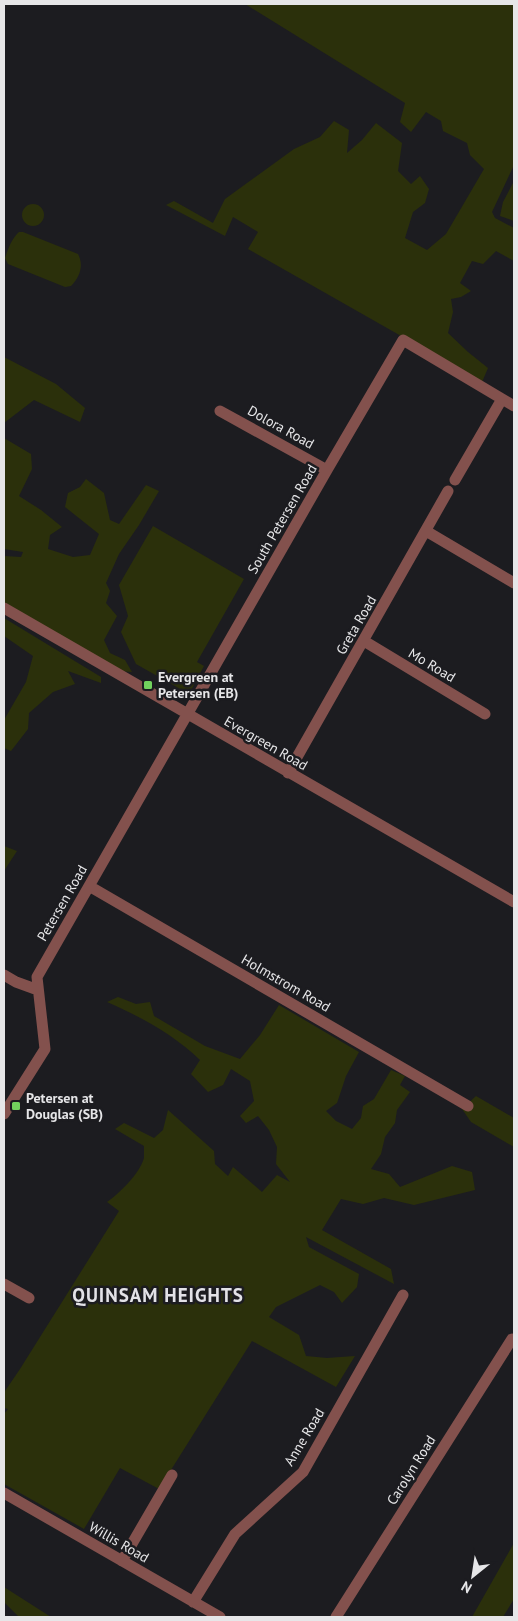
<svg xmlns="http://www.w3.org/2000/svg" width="518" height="1621" font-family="'PT Sans',sans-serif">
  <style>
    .green { fill: #2b300b }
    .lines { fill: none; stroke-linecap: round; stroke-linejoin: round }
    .minor { stroke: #83514d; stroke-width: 11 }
    .poi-dot { fill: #72d25d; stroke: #1c1c20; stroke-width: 2 }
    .labels { text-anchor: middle; stroke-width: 5; stroke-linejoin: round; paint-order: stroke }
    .street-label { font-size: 14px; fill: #e6e6e8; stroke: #1c1c20 }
    .poi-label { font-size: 14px; font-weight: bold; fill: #e6e6e8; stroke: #1c1c20; text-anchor: start }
    .district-label { font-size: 19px; font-weight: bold; letter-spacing: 1px; fill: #e3e2e7; stroke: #1c1c20 }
  </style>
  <rect width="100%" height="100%" fill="#1c1c20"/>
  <!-- green -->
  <path class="green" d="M245 4H514V165L492 212 495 218 514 228V261L496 251 483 264 472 261 460 283 471 291 461 297 451 299 453 312 448 333 468 352 488 368 482 382 248 249 258 232 233 217 225 236 166 205 174 201 213 223 225 199 294 149 320 137 334 121 349 130 347 153 362 140 376 123 402 143 398 171 411 184 420 176 429 189 425 203 413 212 405 238 427 250 446 234 484 169 470 155 467 143 443 131 441 121 426 112 411 132 400 122 405 103Z
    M514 181V221L500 216 503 202Z
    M22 215a11 11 0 1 1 22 0a11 11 0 1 1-22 0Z
    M19 232H23L78 254C84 265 80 277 71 286L65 287 8 264 5 258C8 249 12 238 19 232Z
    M4 357 56 384 85 408 80 422 34 400 4 423Z
    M4 438 31 454 32 469 19 496 41 510 62 527 50 535 48 549 73 557 90 555 99 534 65 507 68 493 80 487 86 479 104 493 110 520 119 524 146 485 159 491 139 525 119 554 106 583 110 591 106 603 117 616 104 640 110 653 125 660 132 672 120 671 4 602V556L21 557 23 552 4 549Z
    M153 526 244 579 197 662 204 666 189 694 136 664 121 632 128 616 119 585Z
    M4 618 101 677V683L68 671 75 684 53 692 29 713 28 729 11 751 4 748V720L26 682 33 656 4 636Z
    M4 846 17 851 4 871Z
    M118 997 136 1004 150 1002 154 1016 205 1046 240 1059 260 1035 279 1005 359 1052 346 1076 337 1103 326 1111 336 1121 352 1129 361 1118 363 1106 374 1099 391 1070 405 1076 400 1085 410 1092 397 1110 395 1123 385 1137 381 1154 371 1169 389 1174 400 1187 452 1166 472 1172 475 1190 414 1205 384 1198 363 1204 341 1199 322 1230 391 1269 394 1284 306 1237 309 1247 359 1274 357 1287 342 1303 334 1292 320 1285 276 1307 269 1317 299 1335 306 1356 327 1358 355 1356 336 1387 252 1341 159 1489 120 1468 84 1529 4 1484V1414L8 1409 4 1408V1391H5L20 1369 119 1211 107 1202C120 1193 140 1173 144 1158 144 1154 144 1149 144 1146L115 1129 124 1123 154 1138 163 1130 168 1110 214 1151 215 1164 228 1176 233 1167 262 1192 277 1175 290 1182 276 1164 277 1147 269 1130 258 1116 246 1123 240 1116 254 1101 250 1081 231 1069 223 1085 208 1092 191 1074 200 1060C173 1034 141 1017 107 1002Z
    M476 1096 514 1118V1147L471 1122 462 1109Z
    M514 1543V1599L503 1617H472Z
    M4 1587 51 1617H19L4 1602Z"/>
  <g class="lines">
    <!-- minor -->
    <path class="minor" d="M220 411 327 470
      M455 480 502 399
      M426 531 514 583
      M4 608 514 902
      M364 641 485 714
      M288 773 448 491
      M89 886 468 1106
      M4 975 16 982 38 990
      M4 1114 45 1049 37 977 327 470 403 340 514 406
      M4 1284 29 1298
      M4 1493 220 1617
      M122 1561 172 1475
      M193 1602 235 1534 303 1472 403 1295
      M336 1617 512 1339"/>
  </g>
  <!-- markers -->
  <g class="poi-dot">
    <rect x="143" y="680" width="10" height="10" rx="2.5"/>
    <rect x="11" y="1101" width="10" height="10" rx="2.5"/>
  </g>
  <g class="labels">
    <!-- street labels -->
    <g class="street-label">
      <text transform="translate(281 427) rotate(29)" y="5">Dolora Road</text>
      <text transform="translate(282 519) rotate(-60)" y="5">South Petersen Road</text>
      <text transform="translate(356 625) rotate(-60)" y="5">Greta Road</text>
      <text transform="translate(432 665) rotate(31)" y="5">Mo Road</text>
      <text transform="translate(266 743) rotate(30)" y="5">Evergreen Road</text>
      <text transform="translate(62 903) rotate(-60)" y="5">Petersen Road</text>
      <text transform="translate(286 983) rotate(30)" y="5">Holmstrom Road</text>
      <text transform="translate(304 1437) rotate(-59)" y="5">Anne Road</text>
      <text transform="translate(411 1470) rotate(-58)" y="5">Carolyn Road</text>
      <text transform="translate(119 1542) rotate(30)" y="5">Willis Road</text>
    </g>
    <!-- poi labels -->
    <g class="poi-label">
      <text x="158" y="682">Evergreen at<tspan x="158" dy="16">Petersen (EB)</tspan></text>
      <text x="26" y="1103">Petersen at<tspan x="26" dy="16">Douglas (SB)</tspan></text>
    </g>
    <!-- district labels -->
    <g class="district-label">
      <text x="158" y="1302">QUINSAM HEIGHTS</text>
    </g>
  </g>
  <!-- border -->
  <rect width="518" height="1621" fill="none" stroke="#e6e6e8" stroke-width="10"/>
  <!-- north arrow -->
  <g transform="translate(473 1576) rotate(210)" stroke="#1c1c20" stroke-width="4" paint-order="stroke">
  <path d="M0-4L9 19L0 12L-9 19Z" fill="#e6e6e8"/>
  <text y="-8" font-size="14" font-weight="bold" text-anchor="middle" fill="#e6e6e8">N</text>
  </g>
</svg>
